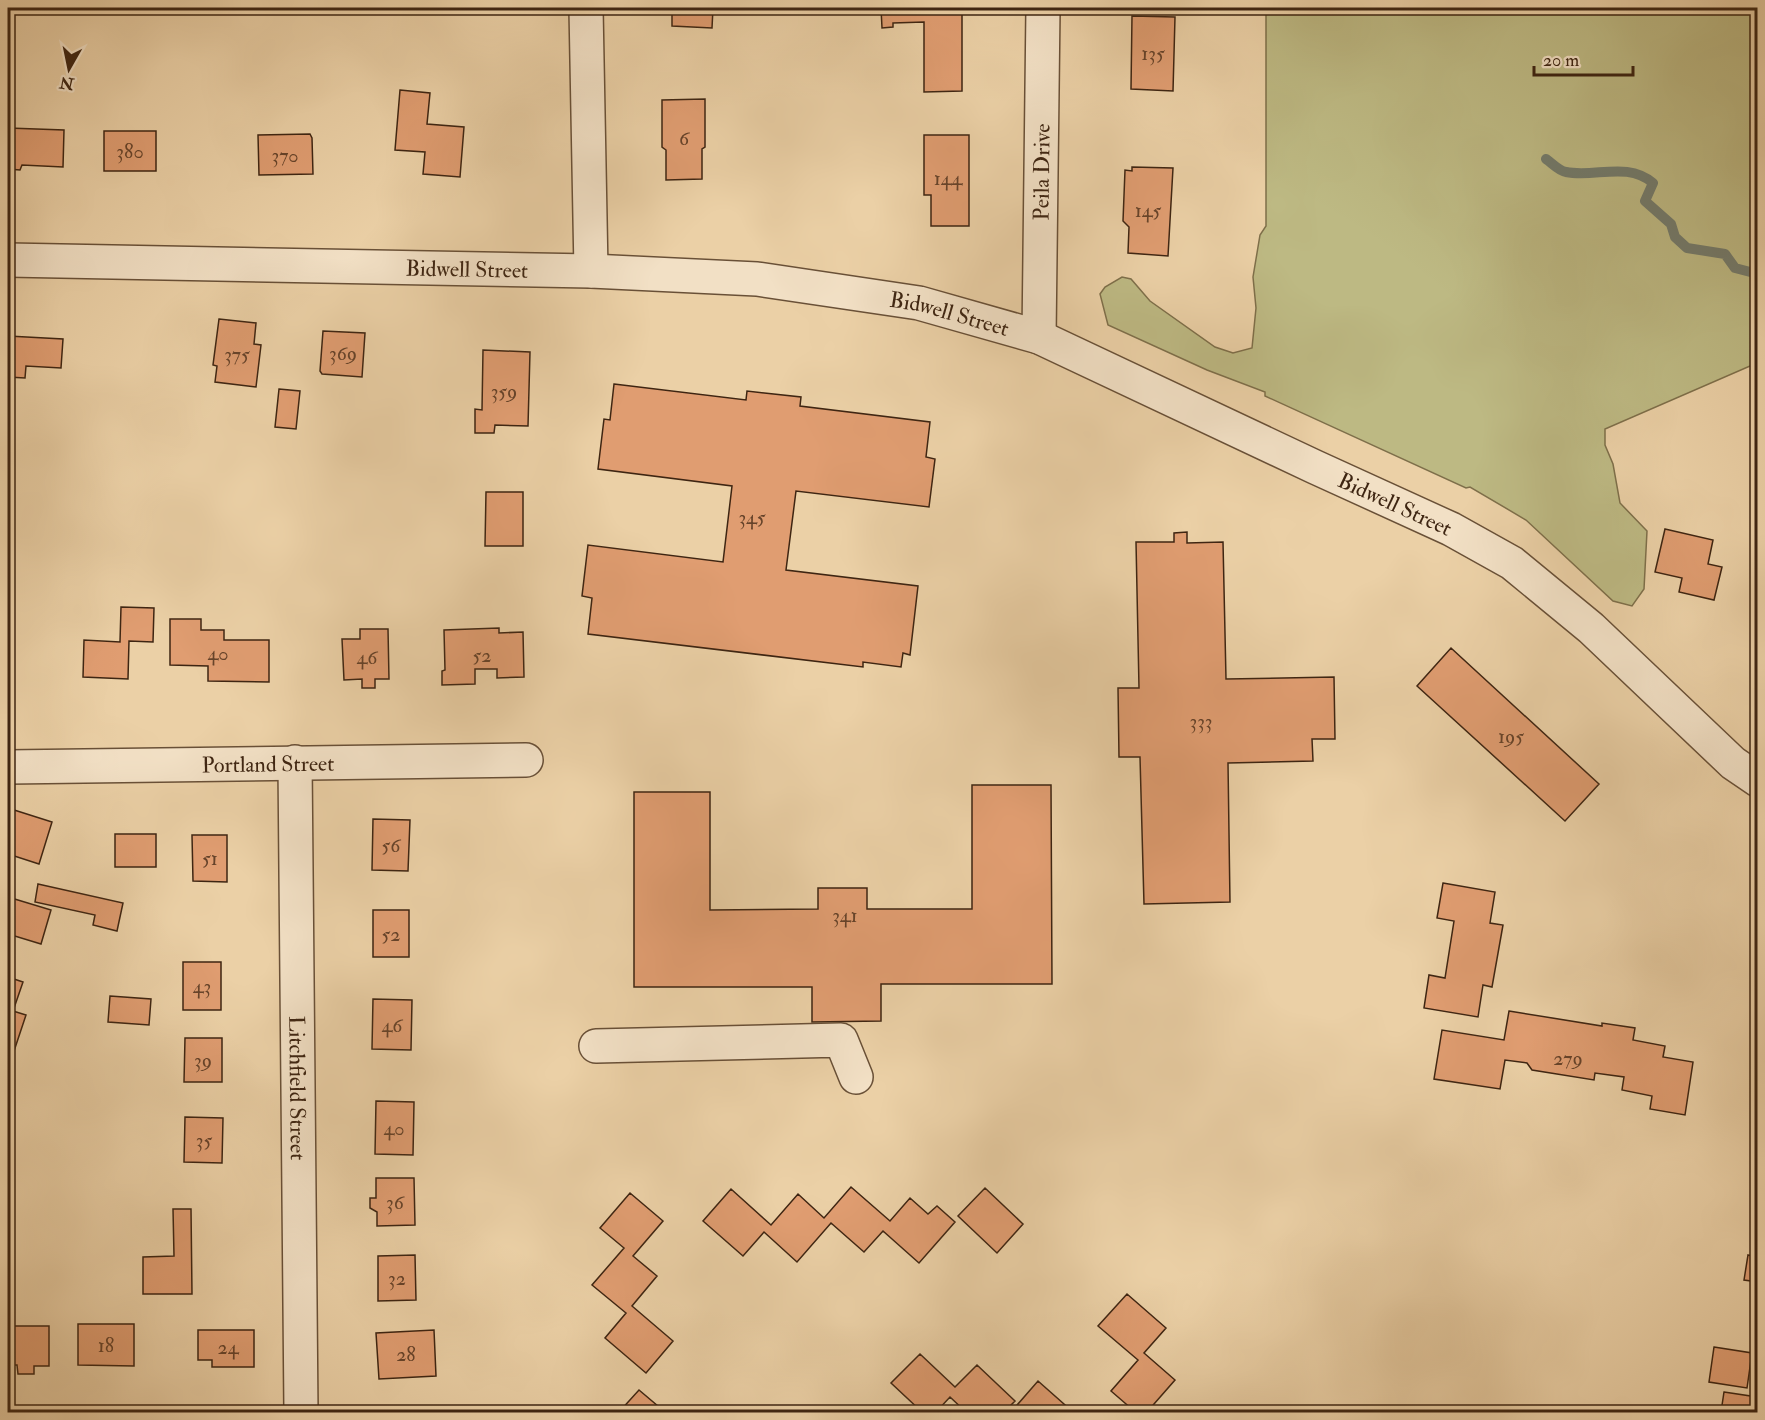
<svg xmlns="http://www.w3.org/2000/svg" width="1765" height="1420" font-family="'IM FELL Double Pica',serif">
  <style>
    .green { fill: #bdb983; stroke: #7e6f4a; stroke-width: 1.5 }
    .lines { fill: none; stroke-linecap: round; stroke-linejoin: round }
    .stream { stroke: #747c6d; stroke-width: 10 }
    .building { fill: #e09d71; stroke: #3e2512; stroke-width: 1.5 }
    .minor-casing { stroke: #695037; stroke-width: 36 }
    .minor { stroke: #f2e0c5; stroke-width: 33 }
    .labels { text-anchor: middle; stroke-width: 4.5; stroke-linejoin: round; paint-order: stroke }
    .number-label { font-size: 20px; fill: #66432a }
    .street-label { font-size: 22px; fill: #3e2512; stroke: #f2e0c5 }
  </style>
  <rect width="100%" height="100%" fill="#ebd0a6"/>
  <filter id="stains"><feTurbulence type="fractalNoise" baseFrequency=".00333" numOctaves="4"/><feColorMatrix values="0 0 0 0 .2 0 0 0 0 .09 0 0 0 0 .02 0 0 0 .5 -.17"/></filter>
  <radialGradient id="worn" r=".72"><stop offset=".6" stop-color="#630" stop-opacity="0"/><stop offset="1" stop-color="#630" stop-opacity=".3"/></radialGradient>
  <!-- green -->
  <path class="green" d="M1266 8H1757V363L1605 429V445L1613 464 1620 503 1647 531 1644 589 1632 606 1613 601 1526 520 1470 487 1466 488 1265 396V392L1207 370 1108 325 1100 294 1105 287 1122 277 1131 279 1150 301 1215 347 1233 353 1252 348 1256 308 1253 277 1260 235 1266 226Z"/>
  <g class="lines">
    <!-- stream -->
    <path class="stream" d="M1546 159C1552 163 1559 171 1566 172 1595 178 1627 161 1653 183L1645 201 1671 224 1675 237 1687 248 1725 254 1735 268 1758 274"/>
  </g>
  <!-- building -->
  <path class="building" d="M672 8H713L712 28 672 26Z
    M881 8H962V91L924 92V22L893 23V27L882 28Z
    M1132 16 1175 17 1173 91 1131 89Z
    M400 90 430 93 427 124 464 127 460 177 423 174 425 152 395 150Z
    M705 99V147L702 149V179L666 180V150L662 147V100Z
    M8 128 64 130 63 167 22 165 20 170 8 169Z
    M104 131H156V171H104Z
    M310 134 312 138 313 174 259 175 258 135Z
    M924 135H969V226H931V195H924Z
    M1132 167 1173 168 1168 256 1128 253 1129 227 1123 221 1125 170 1132 171Z
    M219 319 256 323 254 344 261 345 256 387 215 382 217 366 213 365Z
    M323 331 365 333 362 377 322 374 320 371Z
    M8 336 63 339 61 368 26 366 25 378 8 377Z
    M483 350 530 352 528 426 495 425 494 433H475V409L482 410Z
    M614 384 746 400 747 391 801 397 800 406 930 422 926 457 935 459 929 507 796 491 786 570 918 586 910 655 903 653 901 667 863 662V667L588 634 592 598 582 596 588 545 723 562 732 486 598 469 604 419 610 420Z
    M279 389 300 391 296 429 275 427Z
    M486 492H523V546H485Z
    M1665 529 1713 540 1708 564 1722 567 1714 600 1679 592 1682 578 1655 572Z
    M1187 532V543L1223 542 1226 679 1334 677 1335 739H1312L1313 761 1228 763 1230 902 1144 904 1140 757H1119L1118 688H1139L1136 542H1174V533Z
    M121 607 154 608 153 642 129 641 128 679 83 677 84 640 120 642Z
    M170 619H201V630H224V640H269V682L208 681V666L170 665Z
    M499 628V633L523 632 524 677 497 678V669H475V684L442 685V671L445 670 444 630Z
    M360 629H388L389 679H375V688H362V679L344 680 342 639H360Z
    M1451 648 1599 784 1565 821 1417 686Z
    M972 785H1051L1052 984H881V1021L812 1022V987H634V792H710V910L818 909V888H867V909H972Z
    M11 809 52 822 39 864 8 854V820Z
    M373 819 410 820 408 871 372 870Z
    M115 834H156V867H115Z
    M192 835H227V882L193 881Z
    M1443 883 1495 892 1490 923 1503 925 1492 987 1483 985 1478 1017 1424 1008 1429 975 1445 978 1454 921 1437 918Z
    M38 884 123 903 117 931 93 925 95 915 35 902Z
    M8 897 51 910 41 944 8 934Z
    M373 910H409V957H373Z
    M183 962H221V1010H183Z
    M8 977 23 982 13 1011 26 1015 11 1060 8 1059Z
    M110 996 151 999 149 1025 108 1022Z
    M373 999 412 1000 411 1050 372 1049Z
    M1509 1011 1602 1026V1023L1635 1028 1633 1040 1665 1046 1663 1057 1693 1062 1685 1115 1650 1109 1652 1096 1622 1090 1624 1077 1595 1073 1594 1080 1532 1070 1527 1063 1505 1060 1500 1089 1434 1079 1442 1030 1504 1040Z
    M185 1038H222V1082H184Z
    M376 1101 414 1102 413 1155 375 1154Z
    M185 1117 223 1118 222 1163 184 1162Z
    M376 1178H414L415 1225 377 1226V1212L370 1208V1198H376Z
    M851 1187 890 1221 910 1198 928 1214 937 1206 955 1222 919 1263 883 1231 864 1252 831 1223 797 1262 764 1232 743 1256 703 1221 731 1189 771 1225 798 1194 824 1218Z
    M985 1188 1023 1224 997 1253 958 1216Z
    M630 1193 663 1221 633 1256 657 1276 632 1306 673 1341 646 1373 605 1338 626 1313 592 1285 624 1248 600 1228Z
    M173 1209H191L192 1294H143V1257L174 1256Z
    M415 1255 416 1300 378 1301V1256Z
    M1748 1255 1758 1257V1282L1744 1280Z
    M1127 1294 1166 1328 1144 1353 1175 1380 1147 1412H1131L1133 1410 1111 1391 1138 1360 1098 1326Z
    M78 1324H134V1366L78 1365Z
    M8 1326H49V1366H34V1374H18L17 1365H8Z
    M198 1330H254V1367H212V1360H198Z
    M434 1330 436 1376 379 1379 376 1333Z
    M1714 1347 1752 1353 1747 1388 1709 1382Z
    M920 1354 955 1387 977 1365 1015 1401 1004 1412H966L950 1397 936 1412H922L891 1383Z
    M1038 1381 1073 1412H1011Z
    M639 1390 665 1412H619Z
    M1724 1392 1757 1397 1755 1412H1721Z
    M417 1406V1412H377V1407Z"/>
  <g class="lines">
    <!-- minor casing -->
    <g class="minor-casing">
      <g id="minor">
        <path d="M586 8 591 271"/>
        <path id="s1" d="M8 260 591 271 757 279 919 303 1039 337 1315 467 1451 529 1512 563 1591 628 1733 763 1758 780"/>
        <path id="s2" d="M1039 337 1043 8"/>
        <path id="s3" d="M295 762 301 1412"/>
        <path id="s4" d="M8 767 526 760"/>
        <path d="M596 1046 841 1040 856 1077"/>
      </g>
    </g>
    <!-- minor -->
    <use href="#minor" class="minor"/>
  </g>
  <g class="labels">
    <!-- number labels -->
    <g class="number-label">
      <text x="1153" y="60">135</text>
      <text x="684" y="145">6</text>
      <text x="130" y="158">380</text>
      <text x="285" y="162">370</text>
      <text x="948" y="185">144</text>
      <text x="1148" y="217">145</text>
      <text x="343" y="360">369</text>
      <text x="237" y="361">375</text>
      <text x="504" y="398">359</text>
      <text x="752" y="524">345</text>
      <text x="218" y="660">40</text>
      <text x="482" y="662">52</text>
      <text x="367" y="664">46</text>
      <text x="1201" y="728">333</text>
      <text x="1511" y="743">195</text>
      <text x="391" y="852">56</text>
      <text x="210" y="865">51</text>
      <text x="845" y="922">341</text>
      <text x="391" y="941">52</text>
      <text x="202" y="993">43</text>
      <text x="392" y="1032">46</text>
      <text x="1568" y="1065">279</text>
      <text x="203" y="1067">39</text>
      <text x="394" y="1135">40</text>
      <text x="204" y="1147">35</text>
      <text x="395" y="1209">36</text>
      <text x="397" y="1285">32</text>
      <text x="106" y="1352">18</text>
      <text x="228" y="1354">24</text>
      <text x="406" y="1361">28</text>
    </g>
    <!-- street labels -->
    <g class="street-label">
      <text dy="8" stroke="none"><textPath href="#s2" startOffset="165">Peila Drive</textPath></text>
      <text dy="8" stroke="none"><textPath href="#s1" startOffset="459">Bidwell Street</textPath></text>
      <text dy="8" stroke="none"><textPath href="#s1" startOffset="945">Bidwell Street</textPath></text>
      <text dy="8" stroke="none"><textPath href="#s1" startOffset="1431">Bidwell Street</textPath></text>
      <text dy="8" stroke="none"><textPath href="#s4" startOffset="260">Portland Street</textPath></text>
      <text dy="8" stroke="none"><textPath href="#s3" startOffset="326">Litchfield Street</textPath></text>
    </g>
  </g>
  <!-- margin -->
  <rect width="1765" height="1420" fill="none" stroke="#ebd0a6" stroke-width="30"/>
  <rect x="9" y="9" width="1747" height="1402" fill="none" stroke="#3e2512" stroke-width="3"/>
  <rect x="15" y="15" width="1735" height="1390" fill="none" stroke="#3e2512" stroke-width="1.5"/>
  <!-- north arrow -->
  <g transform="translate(69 69) rotate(189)" stroke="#f2e0c5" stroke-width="4.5" paint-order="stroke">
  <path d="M0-4.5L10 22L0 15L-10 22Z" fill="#3e2512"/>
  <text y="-9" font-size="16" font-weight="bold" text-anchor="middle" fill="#3e2512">N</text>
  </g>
  <!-- scale -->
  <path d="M1534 66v9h99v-9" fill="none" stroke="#3e2512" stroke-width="3"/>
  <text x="1543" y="66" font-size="18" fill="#3e2512" stroke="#f2e0c5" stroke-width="4.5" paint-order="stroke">20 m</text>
  <rect width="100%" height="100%" filter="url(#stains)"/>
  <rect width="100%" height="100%" fill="url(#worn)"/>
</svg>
